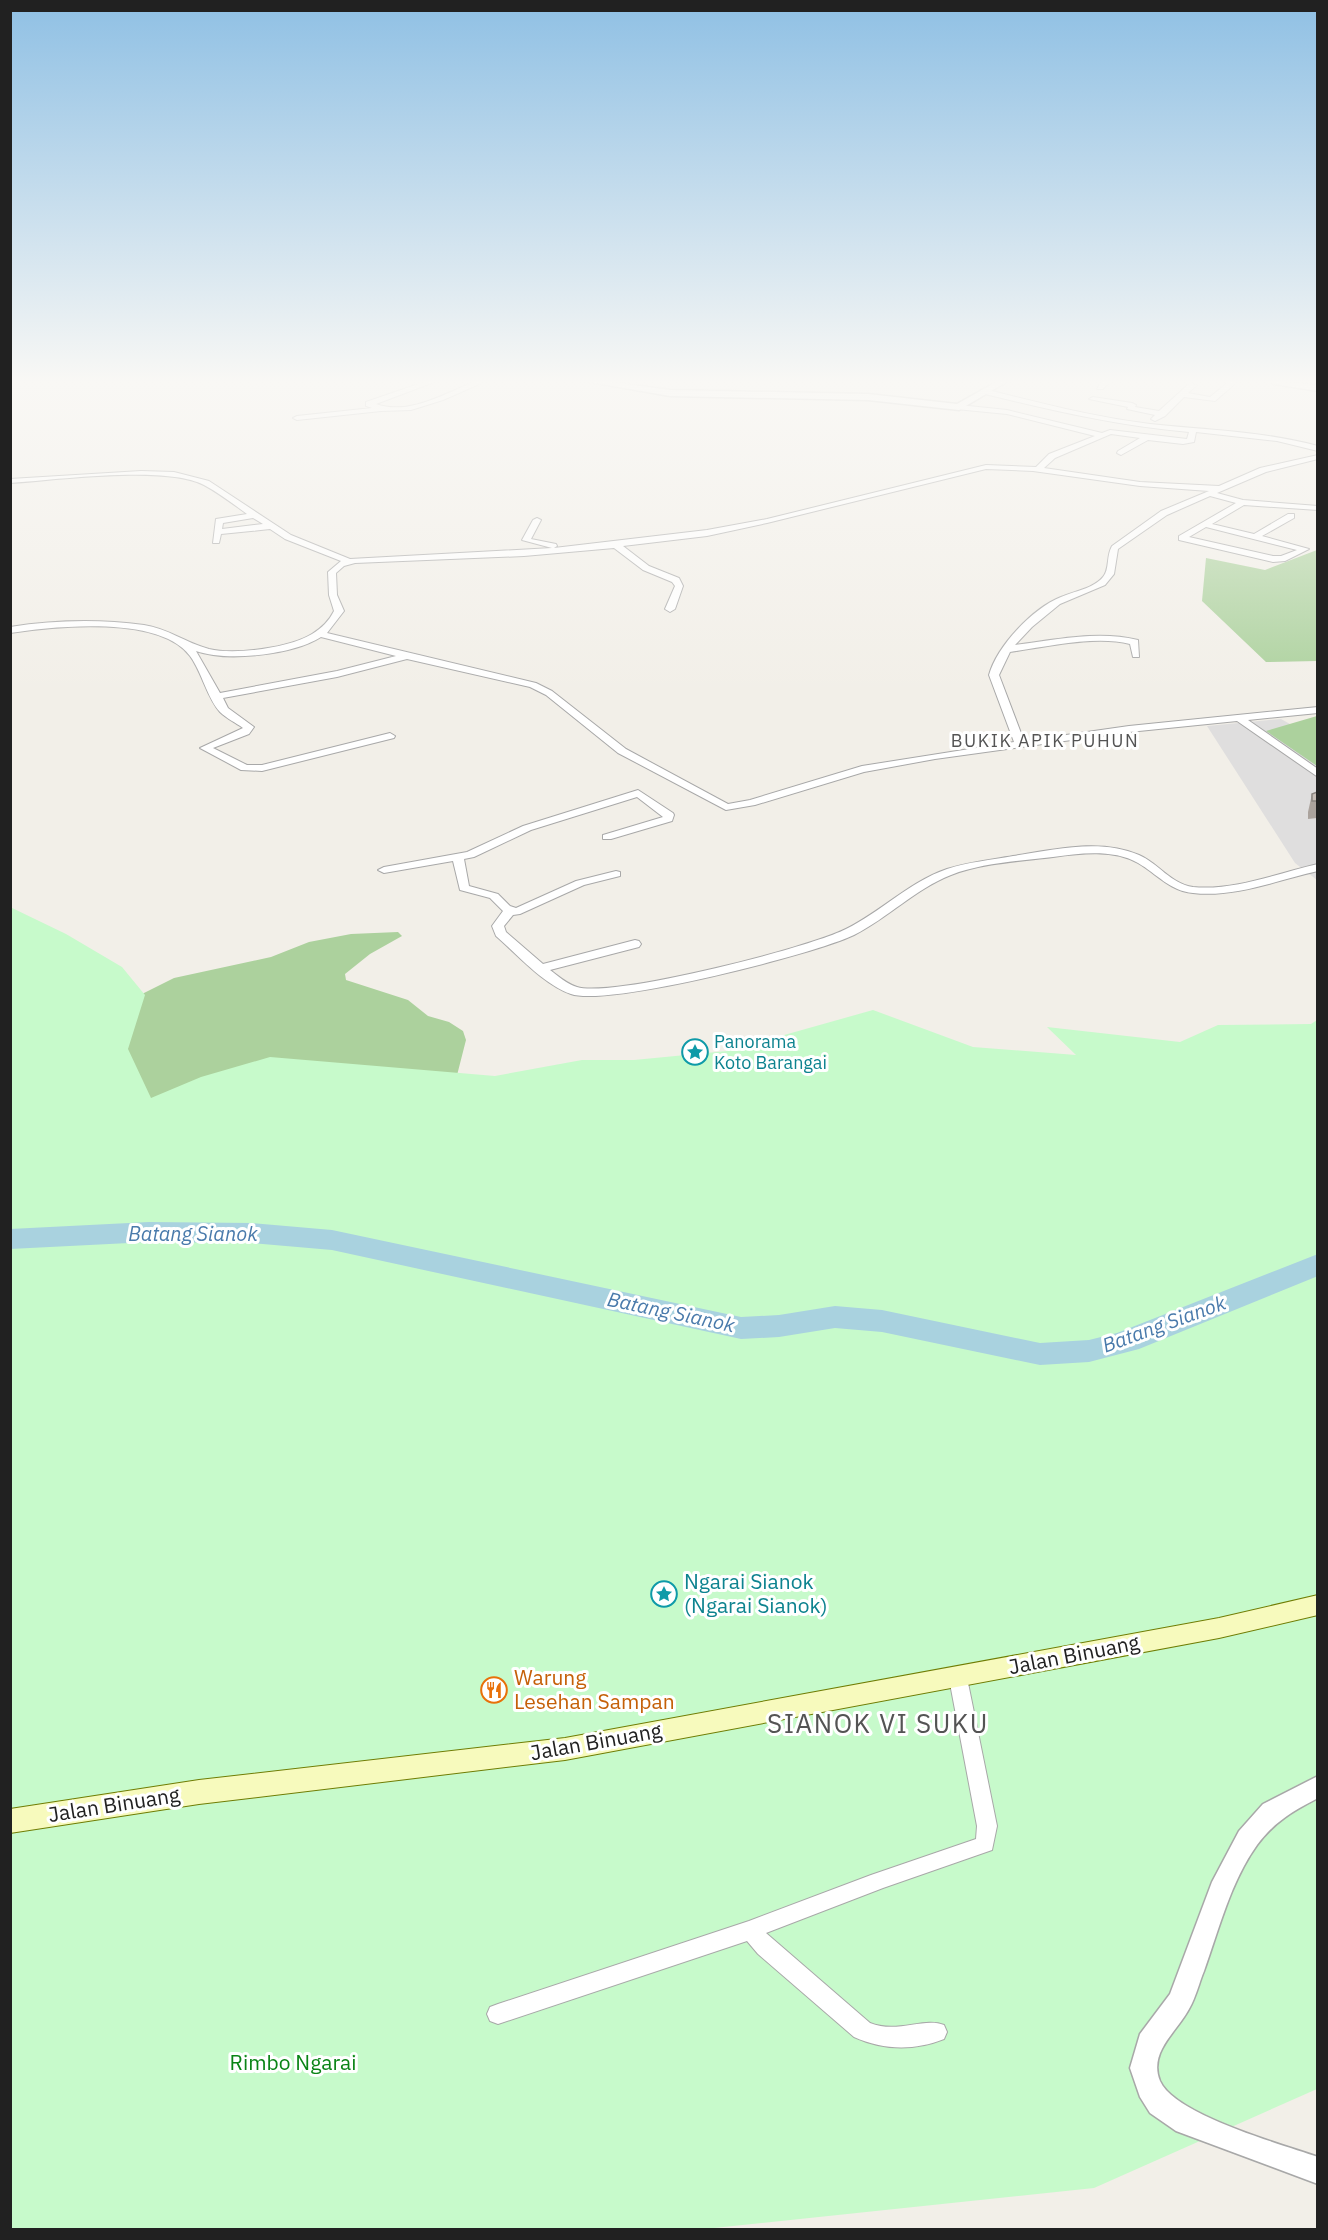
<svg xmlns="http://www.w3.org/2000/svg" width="1328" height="2240" font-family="'IBM Plex Sans',sans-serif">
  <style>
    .residential { fill: #dfdede }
    .forest { fill: #acd19d }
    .park { fill: #c7facb }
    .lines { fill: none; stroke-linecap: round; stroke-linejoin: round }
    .river { fill: #a9d2df; fill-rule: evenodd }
    .minor-casing { stroke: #a8a8a8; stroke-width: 2 }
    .tertiary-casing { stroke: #a8a8a8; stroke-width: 3 }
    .secondary-casing { stroke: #6f7d04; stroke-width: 2 }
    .minor { fill: #fff; fill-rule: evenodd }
    .tertiary { fill: #fff; fill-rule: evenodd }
    .secondary { fill: #f7fabd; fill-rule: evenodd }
    .wall { fill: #aba39d }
    .building { fill: #c7beb7; stroke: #8b8580; stroke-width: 1.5 }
    .labels { text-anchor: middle; stroke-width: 6; stroke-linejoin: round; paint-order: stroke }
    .far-quarter-label { font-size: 18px; letter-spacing: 1.5px; fill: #545454; stroke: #fff }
    .culture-label { font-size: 18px; fill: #0d838f; stroke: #fff; text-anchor: start }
    .water-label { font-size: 20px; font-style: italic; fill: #497aab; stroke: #fff }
    .near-culture-label { font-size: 21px; fill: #0d838f; stroke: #fff; text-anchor: start }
    .near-street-label { font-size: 21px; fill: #212121; stroke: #fff }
    .near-food-label { font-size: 21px; fill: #c56008; stroke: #fff; text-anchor: start }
    .near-park-label { font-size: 21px; fill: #0b8416; stroke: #fff }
    .near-quarter-label { font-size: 26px; letter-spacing: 1.5px; fill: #545454; stroke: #fff }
  </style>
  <rect width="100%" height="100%" fill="#f2efe8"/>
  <!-- residential -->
  <path class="residential" d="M1281 719 1317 739V880L1295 863 1207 726Z"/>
  <!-- forest -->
  <path class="forest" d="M1317 550V661L1266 662 1202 601 1206 558 1265 570Z
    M1317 716V766L1266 731Z
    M398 932 402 936 370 954 345 974 346 980 408 1000 428 1016 449 1022 463 1031 466 1040 454 1087 1317 1166 128 1138 10 946 120 1005 174 978 271 957 309 942 351 934Z"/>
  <!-- park -->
  <path class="park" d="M10 907 66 934 122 967 145 995 128 1049 151 1098 201 1077 270 1057 495 1076 582 1060H634L727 1051 873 1010 973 1047 1076 1055 1047 1027 1180 1042 1218 1025 1311 1024 1317 1020V2089L1094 2188 695 2230 11 2229Z"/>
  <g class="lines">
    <!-- river -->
    <path class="river" d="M149 1222 252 1223 332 1230 741 1317 779 1315 835 1306 882 1310 1040 1343 1089 1340 1117 1333 1318 1254V1276L1139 1349 1089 1362 1040 1365 882 1332 835 1328 779 1337 741 1339 332 1250 252 1243 149 1242 10 1249V1229Z"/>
    <!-- minor casing -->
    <g class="minor-casing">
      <path id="minor" d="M427 381H437L376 404C409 416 446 393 476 381H486L443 400 411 410 381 411 297 420 293 418 297 416 372 408 366 406V402Z
        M1102 381H1110L1103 389H1097Z
        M1230 381H1238L1215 401 1184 397 1165 416 1155 421 1151 419 1155 415 1127 409 1128 407 1089 399 1093 397 1132 403 1136 405 1135 407 1159 411 1190 383 1197 385 1188 393 1210 397Z
        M984 389C1039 403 1094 417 1150 424 1206 430 1262 431 1318 446V451L1277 441 1196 432 1194 442 1183 444 1148 440 1121 455 1117 453 1118 451 1140 438 1111 434 1055 458 1044 468 1140 482 1219 486 1260 468 1318 455V459L1266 472 1217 493 1243 500 1318 506V510L1244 505 1212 524 1254 534 1288 514H1294V518L1262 536 1309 549 1285 561 1273 562 1179 540V536L1236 503 1210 496 1167 515 1118 549 1114 574 1105 585 1060 604 1032 627 1015 645C1055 640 1098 630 1138 640L1139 657H1133L1130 644C1095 635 1046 647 1010 652L999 675 1024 741 1129 726 1318 707V713L1248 720 1318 769V777L1237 721 1129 732 935 759 864 772 755 805 726 810 618 753 546 695 530 687 407 659 337 677 223 698 228 708 254 727 249 734 213 748 247 765H262L390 733 395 736 394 738 262 771 241 770 200 748 243 728C236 723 226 718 220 712 207 698 202 672 190 656 160 615 55 626 10 633V627C55 620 99 619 144 625 167 628 186 643 209 649 235 655 289 648 312 634 322 628 329 621 334 611L329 595 328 572 341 561 285 539 270 529 221 534 219 543H213L216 519 247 514C233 504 219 493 204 485 165 465 57 480 10 483V479L141 471 174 472 209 481 291 535 350 559 552 548 522 540 533 520 537 518 541 520 531 539 556 544 557 546 554 548 707 530 767 519 986 465 1036 467 1049 454 1095 436 1007 414 956 409 955 407 959 405 1007 410 1102 433 1110 430 1187 439 1189 432C1118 426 1050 410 981 393L980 391ZM986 469 1033 471 1140 486 1209 491 1161 511 1112 546C1106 556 1110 569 1103 577 1093 589 1074 591 1061 597 1033 608 997 646 989 675L1014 742 862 766 750 800 728 804 626 749 552 691 536 683 327 633 344 611 337 595 336 573 344 566 355 563 524 556 614 548 643 570 672 582 675 586 665 609 670 612 675 609 683 586 679 578 649 566 623 546 707 536 767 523ZM253 518 263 524 222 529 223 523ZM1206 527 1297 550 1281 556H1273L1189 537ZM321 637 396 656 337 671 220 693 196 651C227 662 293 655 321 637Z
        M638 790 673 813 674 815 672 821 611 839H603V835L663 817 637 797 531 830 474 857 464 859 469 886 498 894 510 906 516 908 576 881 616 871 620 872V876L584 885 520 914 513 915 504 926 506 932 543 964 635 940 639 941 641 944 639 947 550 970C558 976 567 984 577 987 612 998 809 948 846 929 881 912 909 882 947 869 968 862 991 860 1013 856 1053 850 1100 838 1139 855 1158 863 1171 884 1193 887 1234 891 1278 873 1318 864V871C1278 880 1234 898 1193 893 1170 891 1157 874 1138 863 1114 849 1080 853 1053 857 1020 861 982 863 951 875 915 889 888 918 854 935 815 954 608 1007 571 994 543 984 518 955 496 936L492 926 503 911 490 898 460 890 453 861 384 873 378 870 384 867 467 852 523 826Z
        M958 1671 964 1673 967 1678 997 1826 992 1850 883 1888 766 1933 870 2023C897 2034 924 2017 944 2025L947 2032 944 2039C914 2051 883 2050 854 2037L758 1954 747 1941 498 2024 490 2021 487 2014 490 2007 498 2004 749 1921 871 1875 976 1839 977 1826 949 1678 952 1673Z"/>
    </g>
    <!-- tertiary casing -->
    <g class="tertiary-casing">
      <path id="tertiary" d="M584 381H604L670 390 868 394 957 404 998 381H1008L959 410 868 400 670 396Z
        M1270 381 1318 385V391L1274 384Z
        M1318 1776V1798C1293 1811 1274 1822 1257 1845 1231 1881 1219 1929 1204 1971 1199 1983 1196 1997 1189 2009 1177 2032 1148 2052 1160 2081 1175 2115 1281 2144 1318 2157V2184L1176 2131 1150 2113 1140 2097 1130 2068 1140 2034 1170 1994 1212 1882 1239 1831 1263 1804Z"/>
    </g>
    <!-- secondary casing -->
    <g class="secondary-casing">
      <path id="secondary" d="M1318 1595V1615L1219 1638 565 1760 199 1804 10 1833V1809L199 1780 565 1738 1219 1618Z"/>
    </g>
    <!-- minor -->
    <use href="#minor" class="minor"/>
    <!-- tertiary -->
    <use href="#tertiary" class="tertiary"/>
    <!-- secondary -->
    <use href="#secondary" class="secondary"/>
  </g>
  <!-- wall -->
  <path class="wall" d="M1317 792V818L1308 819V812L1312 794Z"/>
  <!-- building -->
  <path class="building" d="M1317 792V801H1312V794Z"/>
  <!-- sky -->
  <linearGradient id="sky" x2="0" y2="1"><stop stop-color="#8fc0e4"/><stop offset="0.55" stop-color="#f9f8f5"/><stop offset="1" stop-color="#f9f8f5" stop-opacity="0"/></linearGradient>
  <rect width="1328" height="694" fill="url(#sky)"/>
  <!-- icons -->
  <defs>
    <g id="sight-ring" transform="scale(1.35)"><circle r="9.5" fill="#fff" stroke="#0f9aa8" stroke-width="1.5"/><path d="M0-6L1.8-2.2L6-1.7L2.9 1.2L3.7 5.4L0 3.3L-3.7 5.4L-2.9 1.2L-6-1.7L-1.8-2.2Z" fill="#0f9aa8"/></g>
    <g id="restaurant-ring" transform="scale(1.35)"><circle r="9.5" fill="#fff" stroke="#e8710a" stroke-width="1.5"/><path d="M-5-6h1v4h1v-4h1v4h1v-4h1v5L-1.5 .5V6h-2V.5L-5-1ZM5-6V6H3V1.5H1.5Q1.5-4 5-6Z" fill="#e8710a"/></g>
  </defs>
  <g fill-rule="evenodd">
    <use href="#sight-ring" x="695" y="1052"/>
    <use href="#sight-ring" x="664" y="1594"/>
    <use href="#restaurant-ring" x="494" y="1690"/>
  </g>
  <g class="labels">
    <!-- far-quarter labels -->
    <g class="far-quarter-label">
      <text x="1045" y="747">BUKIK APIK PUHUN</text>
    </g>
    <!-- culture labels -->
    <g class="culture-label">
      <text x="714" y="1048">Panorama<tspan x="714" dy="21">Koto Barangai</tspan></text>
    </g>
    <!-- water labels -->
    <g class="water-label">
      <text x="193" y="1241">Batang Sianok</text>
      <text transform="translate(671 1312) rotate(12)" y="7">Batang Sianok</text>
      <text transform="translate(1164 1324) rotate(-20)" y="7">Batang Sianok</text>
    </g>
    <!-- near-culture labels -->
    <g class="near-culture-label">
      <text x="684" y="1589">Ngarai Sianok<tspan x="684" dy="24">(Ngarai Sianok)</tspan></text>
    </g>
    <!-- near-street labels -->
    <g class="near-street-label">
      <text transform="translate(1074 1655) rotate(-11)" y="7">Jalan Binuang</text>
      <text transform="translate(596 1742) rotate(-10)" y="7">Jalan Binuang</text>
      <text transform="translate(114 1805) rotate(-9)" y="7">Jalan Binuang</text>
    </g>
    <!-- near-food labels -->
    <g class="near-food-label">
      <text x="514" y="1685">Warung<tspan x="514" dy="24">Lesehan Sampan</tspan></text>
    </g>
    <!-- near-park labels -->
    <g class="near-park-label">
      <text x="293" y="2070">Rimbo Ngarai</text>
    </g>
    <!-- near-quarter labels -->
    <g class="near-quarter-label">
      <text x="878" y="1733">SIANOK VI SUKU</text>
    </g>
  </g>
  <!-- border -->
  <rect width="1328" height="2240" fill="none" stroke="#212121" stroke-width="24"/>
</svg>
